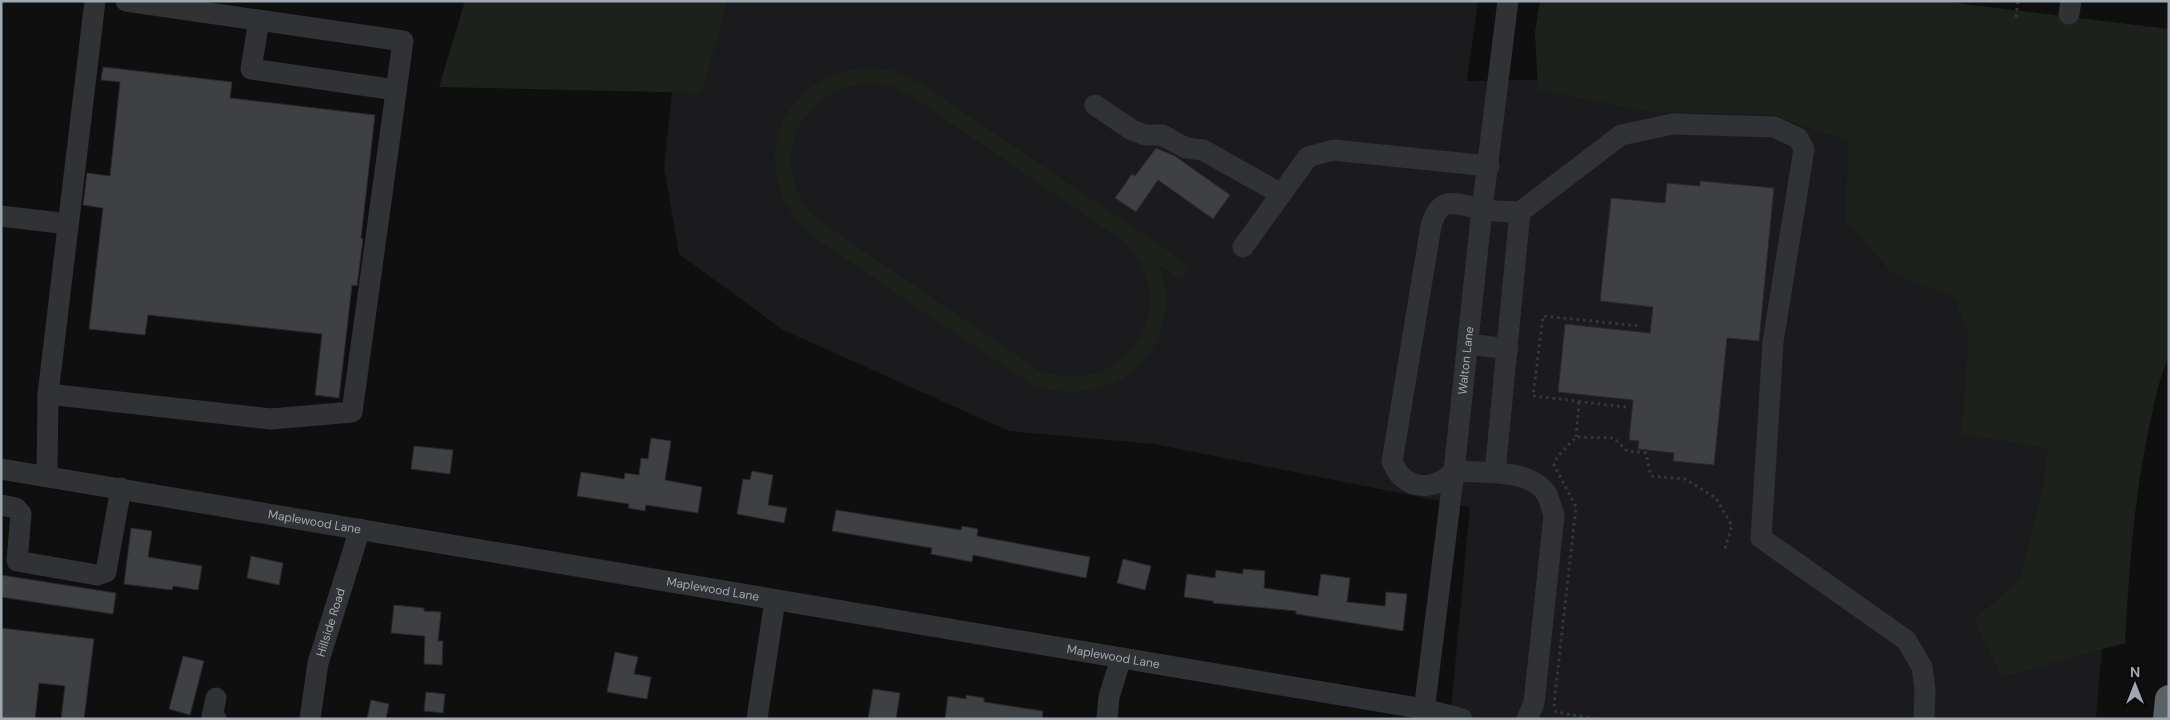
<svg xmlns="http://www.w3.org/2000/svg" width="2170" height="720" font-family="'DM Sans',sans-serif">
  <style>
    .built { fill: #1b1b1d }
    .green { fill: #1c221b; fill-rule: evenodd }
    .building { fill: #3e4043; stroke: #29292c }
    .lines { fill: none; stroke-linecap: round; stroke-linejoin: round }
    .path { stroke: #36393c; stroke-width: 3; stroke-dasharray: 2.5 4; stroke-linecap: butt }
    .minor { stroke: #303235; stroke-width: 21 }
    .highway { stroke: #5c6166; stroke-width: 28 }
    .labels { text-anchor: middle; stroke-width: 4; stroke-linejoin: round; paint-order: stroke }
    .street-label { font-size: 12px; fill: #a0a9b1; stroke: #0a0a0b }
  </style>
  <rect width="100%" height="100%" fill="#0f0f10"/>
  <!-- built -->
  <path class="built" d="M682 1H1478L1467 81 1533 80 1781 102 1896 137 2115 497 2096 719H1450L1470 507 1154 444 1009 431 783 330 679 254 664 168Z"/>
  <!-- green -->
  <path class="green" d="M465 1H727L702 93 439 87Z
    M1540 1H1940L2169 29V357C2159 378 2155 400 2150 423 2134 496 2129 568 2125 643L2002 677 1974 620 2020 579 2042 494 2048 448 1962 434 1969 336 1955 298 1892 273 1846 220 1848 141 1769 114 1650 112 1538 90 1535 32Z
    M866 68 895 71 922 84 1190 266 1181 279 1160 265C1187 350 1114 414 1031 384L816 239C743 180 772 76 866 68ZM867 83 891 86 913 97 1126 243C1187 309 1122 402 1038 370L815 218C766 165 796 91 867 83Z"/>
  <!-- building -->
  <path class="building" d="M103 67 232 82 230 98 375 115 361 238 363 239 357 286 352 285 339 398 315 395 322 334 148 315 145 335 89 329 103 208 83 205 87 173 110 176 120 82 101 80Z
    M1156 148 1175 156 1230 195 1213 219 1158 180 1136 212 1115 198 1132 174 1135 176Z
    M1700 181 1774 188 1759 341 1727 338 1714 465 1673 461 1674 453 1638 449 1639 441 1629 440 1633 400 1558 392 1565 324 1650 333 1653 307 1600 301 1611 198 1665 203 1667 183 1700 186Z
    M651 438 671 441 665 480 702 487 698 513 646 505 645 511 628 508 629 504 577 496 581 472 624 479 625 473 639 475 641 458 648 459Z
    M414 446 453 450 450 474 411 469Z
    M752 471 773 475 768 505 787 508 784 523 737 514 743 479 750 480Z
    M836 510 961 530 962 526 978 529 977 536 1090 557 1086 578 973 555 972 562 931 554 932 548 832 531Z
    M131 528 152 531 148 557 202 566 198 590 173 586 172 590 124 584Z
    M251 556 283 563 279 585 247 578Z
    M1123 559 1151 566 1145 590 1117 583Z
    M1243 569 1265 571 1264 588 1318 596 1321 574 1350 578 1347 602 1385 606 1386 592 1407 594 1403 631 1296 614V611L1213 603V601L1184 597 1187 574 1215 578 1216 570 1243 574Z
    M1 575 116 593 113 614 1 597Z
    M394 605 424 608V611L441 612 438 641H443L442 665 424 664 425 636 391 633Z
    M1 628 94 639 84 719H61L65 686 39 683 35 719H1Z
    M615 652 638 657 634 674 651 677 647 699 607 692Z
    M183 656 204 661 190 715 169 709Z
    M873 689 900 693 896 719H868Z
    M426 692 445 694 443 713 424 711Z
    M966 695 984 698V702L1043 711 1042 719H945L948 696 966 699Z
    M371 700 389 704 386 719H367Z"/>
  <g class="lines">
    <!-- path -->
    <path class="path" d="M2016 17 2018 1
      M1626 407 1533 396 1543 316 1640 326
      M1576 437 1579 402
      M1595 719 1556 712 1554 704 1576 507 1554 465 1557 457 1576 437 1614 438 1627 451 1646 453 1651 476 1685 479 1716 498 1732 526 1724 552"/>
    <!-- minor -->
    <g class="minor">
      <path d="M2069 14 2071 1"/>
      <path d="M259 20 251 69 396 90"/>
      <path d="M1095 105 1132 130 1145 135H1162L1186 148 1203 150 1281 194"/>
      <path d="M1520 212 1621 135 1673 124 1774 127 1798 138 1804 149 1773 342 1761 538 1906 640 1922 667 1925 690 1924 719"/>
      <path d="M1 216 68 224"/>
      <path d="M1243 247 1308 157 1333 150 1489 166"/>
      <path d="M1469 344 1508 349"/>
      <path d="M48 394 271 419 352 412 403 41 126 1"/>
      <path id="s1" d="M1 469 1424 709 1462 719"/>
      <path d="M1495 473 1520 212C1507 211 1493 212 1481 209 1455 204 1440 194 1431 226L1392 462C1395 466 1397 473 1401 476 1418 492 1440 486 1454 471 1481 473 1529 468 1546 493 1550 499 1551 509 1554 515L1534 703 1527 719"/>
      <path d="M47 475 48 394 95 1"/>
      <path d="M1 505 16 508 21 514 17 561 97 575 106 572 121 488"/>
      <path d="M216 698 212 717 216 719"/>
      <path id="s2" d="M310 719 318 663 360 529"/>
      <path d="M757 719 775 600"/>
      <path d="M1107 719 1109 697 1121 658"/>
      <path id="s3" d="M1423 719 1454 471 1482 209 1508 1"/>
    </g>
    <!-- highway -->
    <path class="highway" d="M2167 719 2169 699"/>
  </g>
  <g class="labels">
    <!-- street labels -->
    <g class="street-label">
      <text dy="4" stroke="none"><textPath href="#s3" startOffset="361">Walton Lane</textPath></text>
      <text dy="4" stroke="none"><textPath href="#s1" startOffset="318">Maplewood Lane</textPath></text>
      <text dy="4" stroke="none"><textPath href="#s1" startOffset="722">Maplewood Lane</textPath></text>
      <text dy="4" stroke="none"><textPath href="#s2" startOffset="99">Hillside Road</textPath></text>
      <text dy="4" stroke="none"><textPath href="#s1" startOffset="1128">Maplewood Lane</textPath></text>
    </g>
  </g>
  <!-- border -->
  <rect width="2170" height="720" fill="none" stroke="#a0a9b1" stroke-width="5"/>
  <!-- north arrow -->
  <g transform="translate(2135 685)" stroke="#0a0a0b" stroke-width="4" paint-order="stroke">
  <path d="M0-4L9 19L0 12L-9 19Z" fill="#a0a9b1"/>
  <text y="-8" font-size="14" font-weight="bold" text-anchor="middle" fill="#a0a9b1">N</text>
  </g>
</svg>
